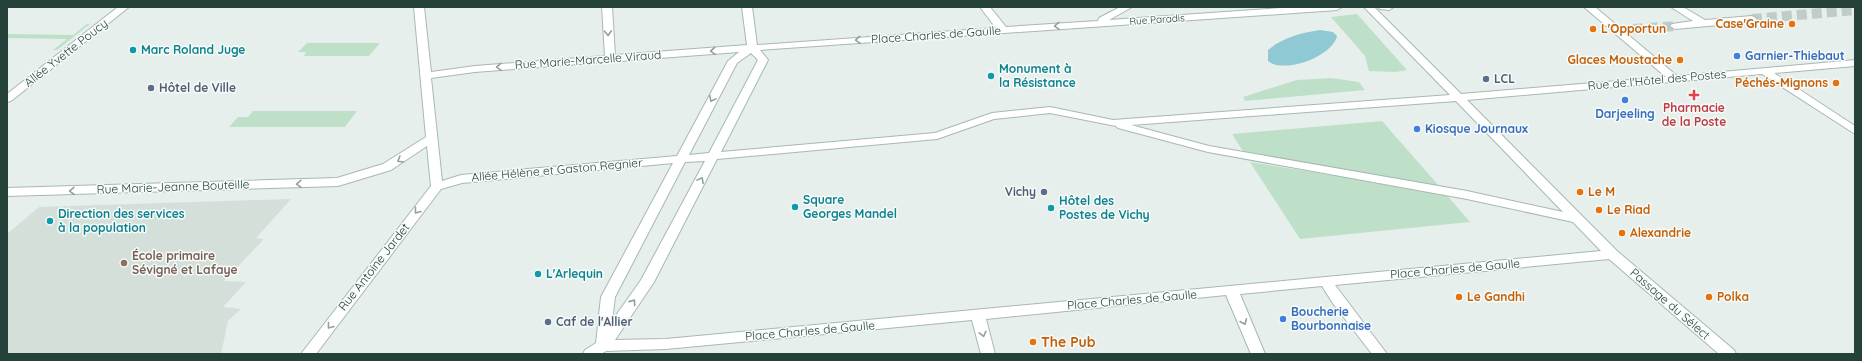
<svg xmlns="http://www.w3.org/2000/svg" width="1862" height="361" font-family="Quicksand,sans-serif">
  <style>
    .built { fill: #d4dfda }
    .green { fill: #bfe0c8 }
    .water { fill: #8ec9d4 }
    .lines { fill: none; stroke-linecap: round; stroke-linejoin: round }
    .minor-tunnel { stroke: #bfccc8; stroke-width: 10; stroke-dasharray: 10 5; stroke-linecap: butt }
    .minor-casing { stroke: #a8b8b2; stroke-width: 2 }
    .minor { fill: #fff; fill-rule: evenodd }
    .oneway { stroke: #92a09c }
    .food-dot { fill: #e8710a; stroke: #f7fbf9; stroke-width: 1.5 }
    .culture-dot { fill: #0f9aa8; stroke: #f7fbf9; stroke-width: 1.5 }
    .shop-dot { fill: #3f7fe0; stroke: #f7fbf9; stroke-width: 1.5 }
    .service-dot { fill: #5c6f8a; stroke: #f7fbf9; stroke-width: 1.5 }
    .health-dot { fill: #e0444e; stroke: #f7fbf9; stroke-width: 1.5 }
    .education-dot { fill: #8d6e63; stroke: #f7fbf9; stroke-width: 1.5 }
    .labels { text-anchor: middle; stroke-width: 3; stroke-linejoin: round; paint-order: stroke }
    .far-street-label { font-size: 10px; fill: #24423a; stroke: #f7fbf9 }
    .food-label { font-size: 12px; font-weight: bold; fill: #c56008; stroke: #f7fbf9; text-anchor: start }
    .street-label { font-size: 12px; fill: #24423a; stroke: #f7fbf9 }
    .culture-label { font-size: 12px; font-weight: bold; fill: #0d838f; stroke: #f7fbf9; text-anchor: start }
    .shop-label { font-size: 12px; font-weight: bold; fill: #366cbe; stroke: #f7fbf9; text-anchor: start }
    .service-label { font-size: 12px; font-weight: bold; fill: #4e5e75; stroke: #f7fbf9; text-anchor: start }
    .health-label { font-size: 12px; font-weight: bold; fill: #be3a42; stroke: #f7fbf9 }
    .education-label { font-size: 12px; font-weight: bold; fill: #785e54; stroke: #f7fbf9; text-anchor: start }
    .near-food-label { font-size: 14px; font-weight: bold; fill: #c56008; stroke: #f7fbf9; text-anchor: start }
  </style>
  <rect width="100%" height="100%" fill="#e6efeb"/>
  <!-- built -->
  <path class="built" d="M291 199 256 238 264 239 224 281 246 282 223 307 241 309 228 321 221 354H7V234L39 207Z"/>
  <!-- green -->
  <path class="green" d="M1357 14 1407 70 1396 72 1369 71 1365 56 1331 17Z
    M87 24H90L57 50H53L67 39 7 38V34L73 35Z
    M307 43H380L369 56H304L306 52H298Z
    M1331 78 1359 82 1365 90 1245 101 1243 97 1297 80Z
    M253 111H357L345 127H229L238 117H248Z
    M1382 121 1440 187 1244 153 1232 134Z
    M1250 162 1445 193 1470 222 1300 239Z"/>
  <!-- water -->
  <path class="water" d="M1320 30 1333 32 1337 36C1332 57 1284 74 1268 61V50C1284 37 1300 33 1320 30Z"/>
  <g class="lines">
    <!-- minor-tunnel -->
    <path class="minor-tunnel" d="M1752 19 1855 10
      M1633 29 1675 26"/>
    <!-- minor casing -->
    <g class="minor-casing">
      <path id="minor" d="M118 7H129L11 101 7 102V94Z
        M414 7H424L431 72 475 66 605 56 602 7H612L615 55 747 45 742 7H752L757 45 996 28 980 7H990L1006 27 1098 21 1099 18 1120 7H1132L1109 20 1296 7H1342L1337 10 760 50 768 60 721 152 935 133 992 113 1050 107 1113 120 1450 95 1364 7H1374L1461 94 1666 77 1584 7H1595L1677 76 1855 60V66L1774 73 1855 126V134L1762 74 1467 100 1617 251 1734 350 1736 354H1719L1609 259 1335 285 1387 354H1372L1332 302 1322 286 1240 294 1265 354H1251L1226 295 986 319 995 354H981L972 320 666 349 606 351 601 354H583L585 350 596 343 601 297 673 163 462 183 441 189 316 354H301L431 186 427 146 391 170 338 186 7 196V188L337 178 383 164 426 137ZM739 52 728 61 677 156 461 175 442 181 431 78 475 72ZM751 53 758 60 709 153 689 155 737 63ZM1456 101 1563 212 1467 191 1209 146 1131 125ZM1050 113 1116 126 1118 128 1208 152 1467 199 1573 222 1601 251 666 339 615 340 654 282 717 159 937 139 994 119ZM705 161 641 280 612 321 615 297 685 162Z
        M1378 7H1394L1389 10 1380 9Z
        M1671 7H1683L1705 20 1752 16 1757 19 1752 22 1675 29 1670 26 1672 24 1693 21Z"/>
    </g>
    <!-- minor -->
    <use href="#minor" class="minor"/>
  </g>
  <!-- one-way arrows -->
  <defs><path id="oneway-chevron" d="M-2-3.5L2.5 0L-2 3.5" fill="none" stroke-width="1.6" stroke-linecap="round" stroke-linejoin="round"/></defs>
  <g class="oneway">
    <use href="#oneway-chevron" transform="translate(1057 26) rotate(176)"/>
    <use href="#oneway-chevron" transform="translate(608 33) rotate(87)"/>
    <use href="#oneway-chevron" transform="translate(858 40) rotate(176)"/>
    <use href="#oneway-chevron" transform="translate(713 51) rotate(176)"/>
    <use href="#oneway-chevron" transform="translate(499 67) rotate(176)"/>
    <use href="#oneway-chevron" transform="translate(712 99) rotate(118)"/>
    <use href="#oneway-chevron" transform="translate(400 160) rotate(149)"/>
    <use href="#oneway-chevron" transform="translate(701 180) rotate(-62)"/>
    <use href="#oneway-chevron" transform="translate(299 184) rotate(178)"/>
    <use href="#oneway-chevron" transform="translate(72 191) rotate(178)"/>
    <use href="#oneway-chevron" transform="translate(417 211) rotate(128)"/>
    <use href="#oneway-chevron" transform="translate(633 302) rotate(-55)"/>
    <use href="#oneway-chevron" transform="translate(1244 322) rotate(67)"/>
    <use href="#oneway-chevron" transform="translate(330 326) rotate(128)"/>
    <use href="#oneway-chevron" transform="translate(983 334) rotate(76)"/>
  </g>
  <!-- markers -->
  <g class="food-dot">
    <circle cx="1792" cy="24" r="4"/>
    <circle cx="1593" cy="29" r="4"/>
    <circle cx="1680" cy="60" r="4"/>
    <circle cx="1836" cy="83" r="4"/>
    <circle cx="1580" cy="192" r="4"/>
    <circle cx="1599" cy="210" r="4"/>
    <circle cx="1622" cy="233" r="4"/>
    <circle cx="1459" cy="297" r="4"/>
    <circle cx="1709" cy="297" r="4"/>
    <circle cx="1033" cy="342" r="4"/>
  </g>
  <g class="culture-dot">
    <circle cx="133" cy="50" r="4"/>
    <circle cx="991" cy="76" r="4"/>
    <circle cx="795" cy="207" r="4"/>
    <circle cx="1051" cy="208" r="4"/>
    <circle cx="50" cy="221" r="4"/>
    <circle cx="538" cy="274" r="4"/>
  </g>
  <g class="shop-dot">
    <circle cx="1737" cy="56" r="4"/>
    <circle cx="1625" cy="100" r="4"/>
    <circle cx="1417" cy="129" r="4"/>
    <circle cx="1283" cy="319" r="4"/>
  </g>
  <g class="service-dot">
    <circle cx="1486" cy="79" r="4"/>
    <circle cx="151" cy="88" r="4"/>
    <circle cx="1044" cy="192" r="4"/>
    <circle cx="548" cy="322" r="4"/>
  </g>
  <path class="health-dot" d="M1692 89h4v4h4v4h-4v4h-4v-4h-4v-4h4z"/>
  <circle class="education-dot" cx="124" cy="263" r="4"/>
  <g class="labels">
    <!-- far-street labels -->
    <g class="far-street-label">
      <text transform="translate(1157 19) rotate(-4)" y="4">Rue Paradis</text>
    </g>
    <!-- food labels -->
    <g class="food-label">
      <text x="1784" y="28" text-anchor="end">Case'Graine</text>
      <text x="1601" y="33">L'Opportun</text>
      <text x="1672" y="64" text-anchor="end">Glaces Moustache</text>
      <text x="1828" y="87" text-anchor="end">Péchés-Mignons</text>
      <text x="1588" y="196">Le M</text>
      <text x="1607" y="214">Le Riad</text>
      <text x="1630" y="237">Alexandrie</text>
      <text x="1467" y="301">Le Gandhi</text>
      <text x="1717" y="301">Polka</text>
    </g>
    <!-- street labels -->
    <g class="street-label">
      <text transform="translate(936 35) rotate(-4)" y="4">Place Charles de Gaulle</text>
      <text transform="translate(66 53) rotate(-38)" y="4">Allée Yvette Poucy</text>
      <text transform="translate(588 60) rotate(-4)" y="4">Rue Marie-Marcelle Viraud</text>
      <text transform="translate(1657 80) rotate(-5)" y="4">Rue de l'Hôtel des Postes</text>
      <text transform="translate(557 170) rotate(-5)" y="4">Allée Hélène et Gaston Regnier</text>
      <text transform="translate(173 187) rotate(-2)" y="4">Rue Marie-Jeanne Bouteille</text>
      <text transform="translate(374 267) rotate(-52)" y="4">Rue Antoine Jardet</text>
      <text transform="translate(1455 269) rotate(-5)" y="4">Place Charles de Gaulle</text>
      <text transform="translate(1132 300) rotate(-5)" y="4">Place Charles de Gaulle</text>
      <text transform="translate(1670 304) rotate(41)" y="4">Passage du Sélect</text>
      <text transform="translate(810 331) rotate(-5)" y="4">Place Charles de Gaulle</text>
    </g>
    <!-- culture labels -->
    <g class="culture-label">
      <text x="141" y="54">Marc Roland Juge</text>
      <text x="999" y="73">Monument à<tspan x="999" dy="14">la Résistance</tspan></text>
      <text x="803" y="204">Square<tspan x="803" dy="14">Georges Mandel</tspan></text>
      <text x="1059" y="205">Hôtel des<tspan x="1059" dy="14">Postes de Vichy</tspan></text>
      <text x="58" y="218">Direction des services<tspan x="58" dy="14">à la population</tspan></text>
      <text x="546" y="278">L'Arlequin</text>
    </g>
    <!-- shop labels -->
    <g class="shop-label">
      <text x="1745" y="60">Garnier-Thiebaut</text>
      <text x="1625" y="118" text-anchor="middle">Darjeeling</text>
      <text x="1425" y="133">Kiosque Journaux</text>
      <text x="1291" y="316">Boucherie<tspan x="1291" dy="14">Bourbonnaise</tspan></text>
    </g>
    <!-- service labels -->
    <g class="service-label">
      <text x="1494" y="83">LCL</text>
      <text x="159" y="92">Hôtel de Ville</text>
      <text x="1036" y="196" text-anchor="end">Vichy</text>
      <text x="556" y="326">Caf de l'Allier</text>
    </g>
    <!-- health labels -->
    <g class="health-label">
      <text x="1694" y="112">Pharmacie<tspan x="1694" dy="14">de la Poste</tspan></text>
    </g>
    <!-- education labels -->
    <g class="education-label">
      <text x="132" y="260">École primaire<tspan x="132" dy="14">Sévigné et Lafaye</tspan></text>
    </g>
    <!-- near-food labels -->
    <g class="near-food-label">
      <text x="1041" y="347">The Pub</text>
    </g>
  </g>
  <!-- border -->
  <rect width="1862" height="361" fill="none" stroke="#24423a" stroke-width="16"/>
</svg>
